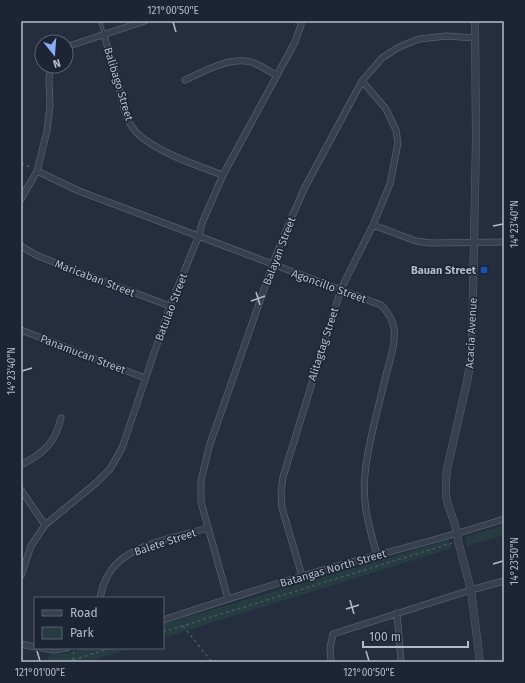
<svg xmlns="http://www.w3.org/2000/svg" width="525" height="683" font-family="'Fira Sans',sans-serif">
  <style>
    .park { fill: #263c40 }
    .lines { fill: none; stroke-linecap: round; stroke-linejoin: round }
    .service-casing { stroke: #565e6d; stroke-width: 4 }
    .minor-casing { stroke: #565e6d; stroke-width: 7 }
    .tertiary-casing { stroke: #565e6d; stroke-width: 8 }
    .path { stroke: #44595d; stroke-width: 1.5; stroke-dasharray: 3 3; stroke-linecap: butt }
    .service { stroke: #38404f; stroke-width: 2.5 }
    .minor { stroke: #38404f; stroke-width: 5.5 }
    .tertiary { stroke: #38404f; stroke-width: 7 }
    .ticks { fill: none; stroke: #b4bbca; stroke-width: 1.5 }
    .transit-dot { fill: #1a4fb4; stroke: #1d2534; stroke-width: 1.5 }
    .labels { text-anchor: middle; stroke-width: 3; stroke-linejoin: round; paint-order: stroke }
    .street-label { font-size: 11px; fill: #b4bbca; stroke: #1d2534 }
    .poi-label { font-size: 11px; font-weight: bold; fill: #b4bbca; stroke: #1d2534; text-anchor: end }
    .neatline { fill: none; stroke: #b4bbca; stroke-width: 1.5 }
    .ticks-label { font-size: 10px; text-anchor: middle; fill: #b4bbca }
  </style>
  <rect width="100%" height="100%" fill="#242e3f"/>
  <!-- park -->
  <path class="park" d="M504 525V535L467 546 465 537Z
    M449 540 452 548 163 638V624Z
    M83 648H132L87 662H47L50 654H65Z"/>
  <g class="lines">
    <!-- service casing -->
    <g class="service-casing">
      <path id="service" d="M100 21 104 34
        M41 44H42"/>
    </g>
    <!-- minor casing -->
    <g class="minor-casing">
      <path id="minor" d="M104 34C108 50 114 67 118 83 122 97 124 116 132 127 147 149 198 166 223 175
        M66 47 145 21
        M185 80C203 72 230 56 251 62 260 65 269 71 276 75
        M37 171 79 191 381 305C388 312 392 318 394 328 396 345 389 363 385 379 378 410 368 442 365 474 362 505 369 526 377 555
        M21 199 37 171 47 131 50 105 49 80 50 66
        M373 225 416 241 431 243 504 242
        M21 246 36 255 63 266 170 306
        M21 330 145 378
        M21 465C44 453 55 443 61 418
        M21 490 45 525
        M21 576 31 546 45 525 96 483 110 469 122 448 170 306 199 235 202 223 223 175 295 42 301 25V21
        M302 576 282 508 281 493 283 477 341 289 373 225 390 184 398 143 396 130 386 109 362 81
        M100 598C102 589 104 580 110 572 127 544 178 537 208 528
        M228 599 201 502V481L209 447 275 258 290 221 305 187 362 81 382 58 399 47 419 39 446 36 475 38
        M397 613 401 662
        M163 620C209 605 256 590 302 576 369 556 437 541 504 519
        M21 644 35 647
        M42 648 54 650 67 648
        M331 662 330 648 333 634 471 590 504 581"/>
    </g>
    <!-- tertiary casing -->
    <g class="tertiary-casing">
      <path id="tertiary" d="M475 21 476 140 472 343 470 364 467 382 447 469C446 479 445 491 447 501 450 514 458 527 458 541L471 590 480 662"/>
    </g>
    <!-- path -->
    <path class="path" d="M21 163 32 168
      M183 626 212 662
      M163 632 452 543
      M73 660 111 648
      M67 662 73 660 74 648"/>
    <!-- service -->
    <use href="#service" class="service"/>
    <!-- minor -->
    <use href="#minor" class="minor"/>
    <!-- tertiary -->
    <use href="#tertiary" class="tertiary"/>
  </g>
  <!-- ticks -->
  <path class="ticks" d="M173 22 176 32M493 226 503 224M256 292 260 305M251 301 265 296M22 371 32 368M493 564 503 561M350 600 354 614M346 609 359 605M37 651 40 661M366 651 369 661"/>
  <!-- markers -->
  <rect class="transit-dot" x="480" y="266" width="8" height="8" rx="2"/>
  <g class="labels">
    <!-- street labels -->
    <g class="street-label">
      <text transform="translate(119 84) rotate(73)" y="4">Balibago Street</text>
      <text transform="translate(279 251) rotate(-69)" y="4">Balayan Street</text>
      <text transform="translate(95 278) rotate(21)" y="4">Maricaban Street</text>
      <text transform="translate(329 286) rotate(20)" y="4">Agoncillo Street</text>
      <text transform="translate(171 307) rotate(-69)" y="4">Batulao Street</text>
      <text transform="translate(471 333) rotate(-87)" y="4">Acacia Avenue</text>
      <text transform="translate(323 344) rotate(-72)" y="4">Alitagtag Street</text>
      <text transform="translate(83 354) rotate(21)" y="4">Panamucan Street</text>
      <text transform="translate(165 542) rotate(-18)" y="4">Balete Street</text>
      <text transform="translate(333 568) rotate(-16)" y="4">Batangas North Street</text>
    </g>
    <!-- poi labels -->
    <g class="poi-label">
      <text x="476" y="274">Bauan Street</text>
    </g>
  </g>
  <!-- border -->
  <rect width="525" height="683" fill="none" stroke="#1d2534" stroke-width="44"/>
  <!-- legend -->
  <rect x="34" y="597" width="130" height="52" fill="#1d2534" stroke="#596170"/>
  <rect x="42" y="610" width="20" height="6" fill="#38404f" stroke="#596170"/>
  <text x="70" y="617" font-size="12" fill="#b4bbca">Road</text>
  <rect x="42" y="627" width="20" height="12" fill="#263c40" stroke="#596170"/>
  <text x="70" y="637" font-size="12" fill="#b4bbca">Park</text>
  <!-- north arrow -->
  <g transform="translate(54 54) rotate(163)"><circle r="19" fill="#1d2534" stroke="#596170"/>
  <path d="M0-3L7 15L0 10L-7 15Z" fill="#88adfb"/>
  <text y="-6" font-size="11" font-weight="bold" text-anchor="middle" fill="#b4bbca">N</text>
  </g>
  <!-- scale -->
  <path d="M363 641v6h105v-6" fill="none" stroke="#b4bbca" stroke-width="2"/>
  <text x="369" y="641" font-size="12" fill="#b4bbca" stroke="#1d2534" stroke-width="3" paint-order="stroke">100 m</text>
  <rect x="22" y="22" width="481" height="639" class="neatline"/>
  <g class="ticks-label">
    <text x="173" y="14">121°00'50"E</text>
    <text transform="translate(514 224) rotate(-90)" y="4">14°23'40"N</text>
    <text transform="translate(11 371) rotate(-90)" y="4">14°23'40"N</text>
    <text transform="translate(514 561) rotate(-90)" y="4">14°23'50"N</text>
    <text x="40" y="676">121°01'00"E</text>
    <text x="369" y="676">121°00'50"E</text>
  </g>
</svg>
